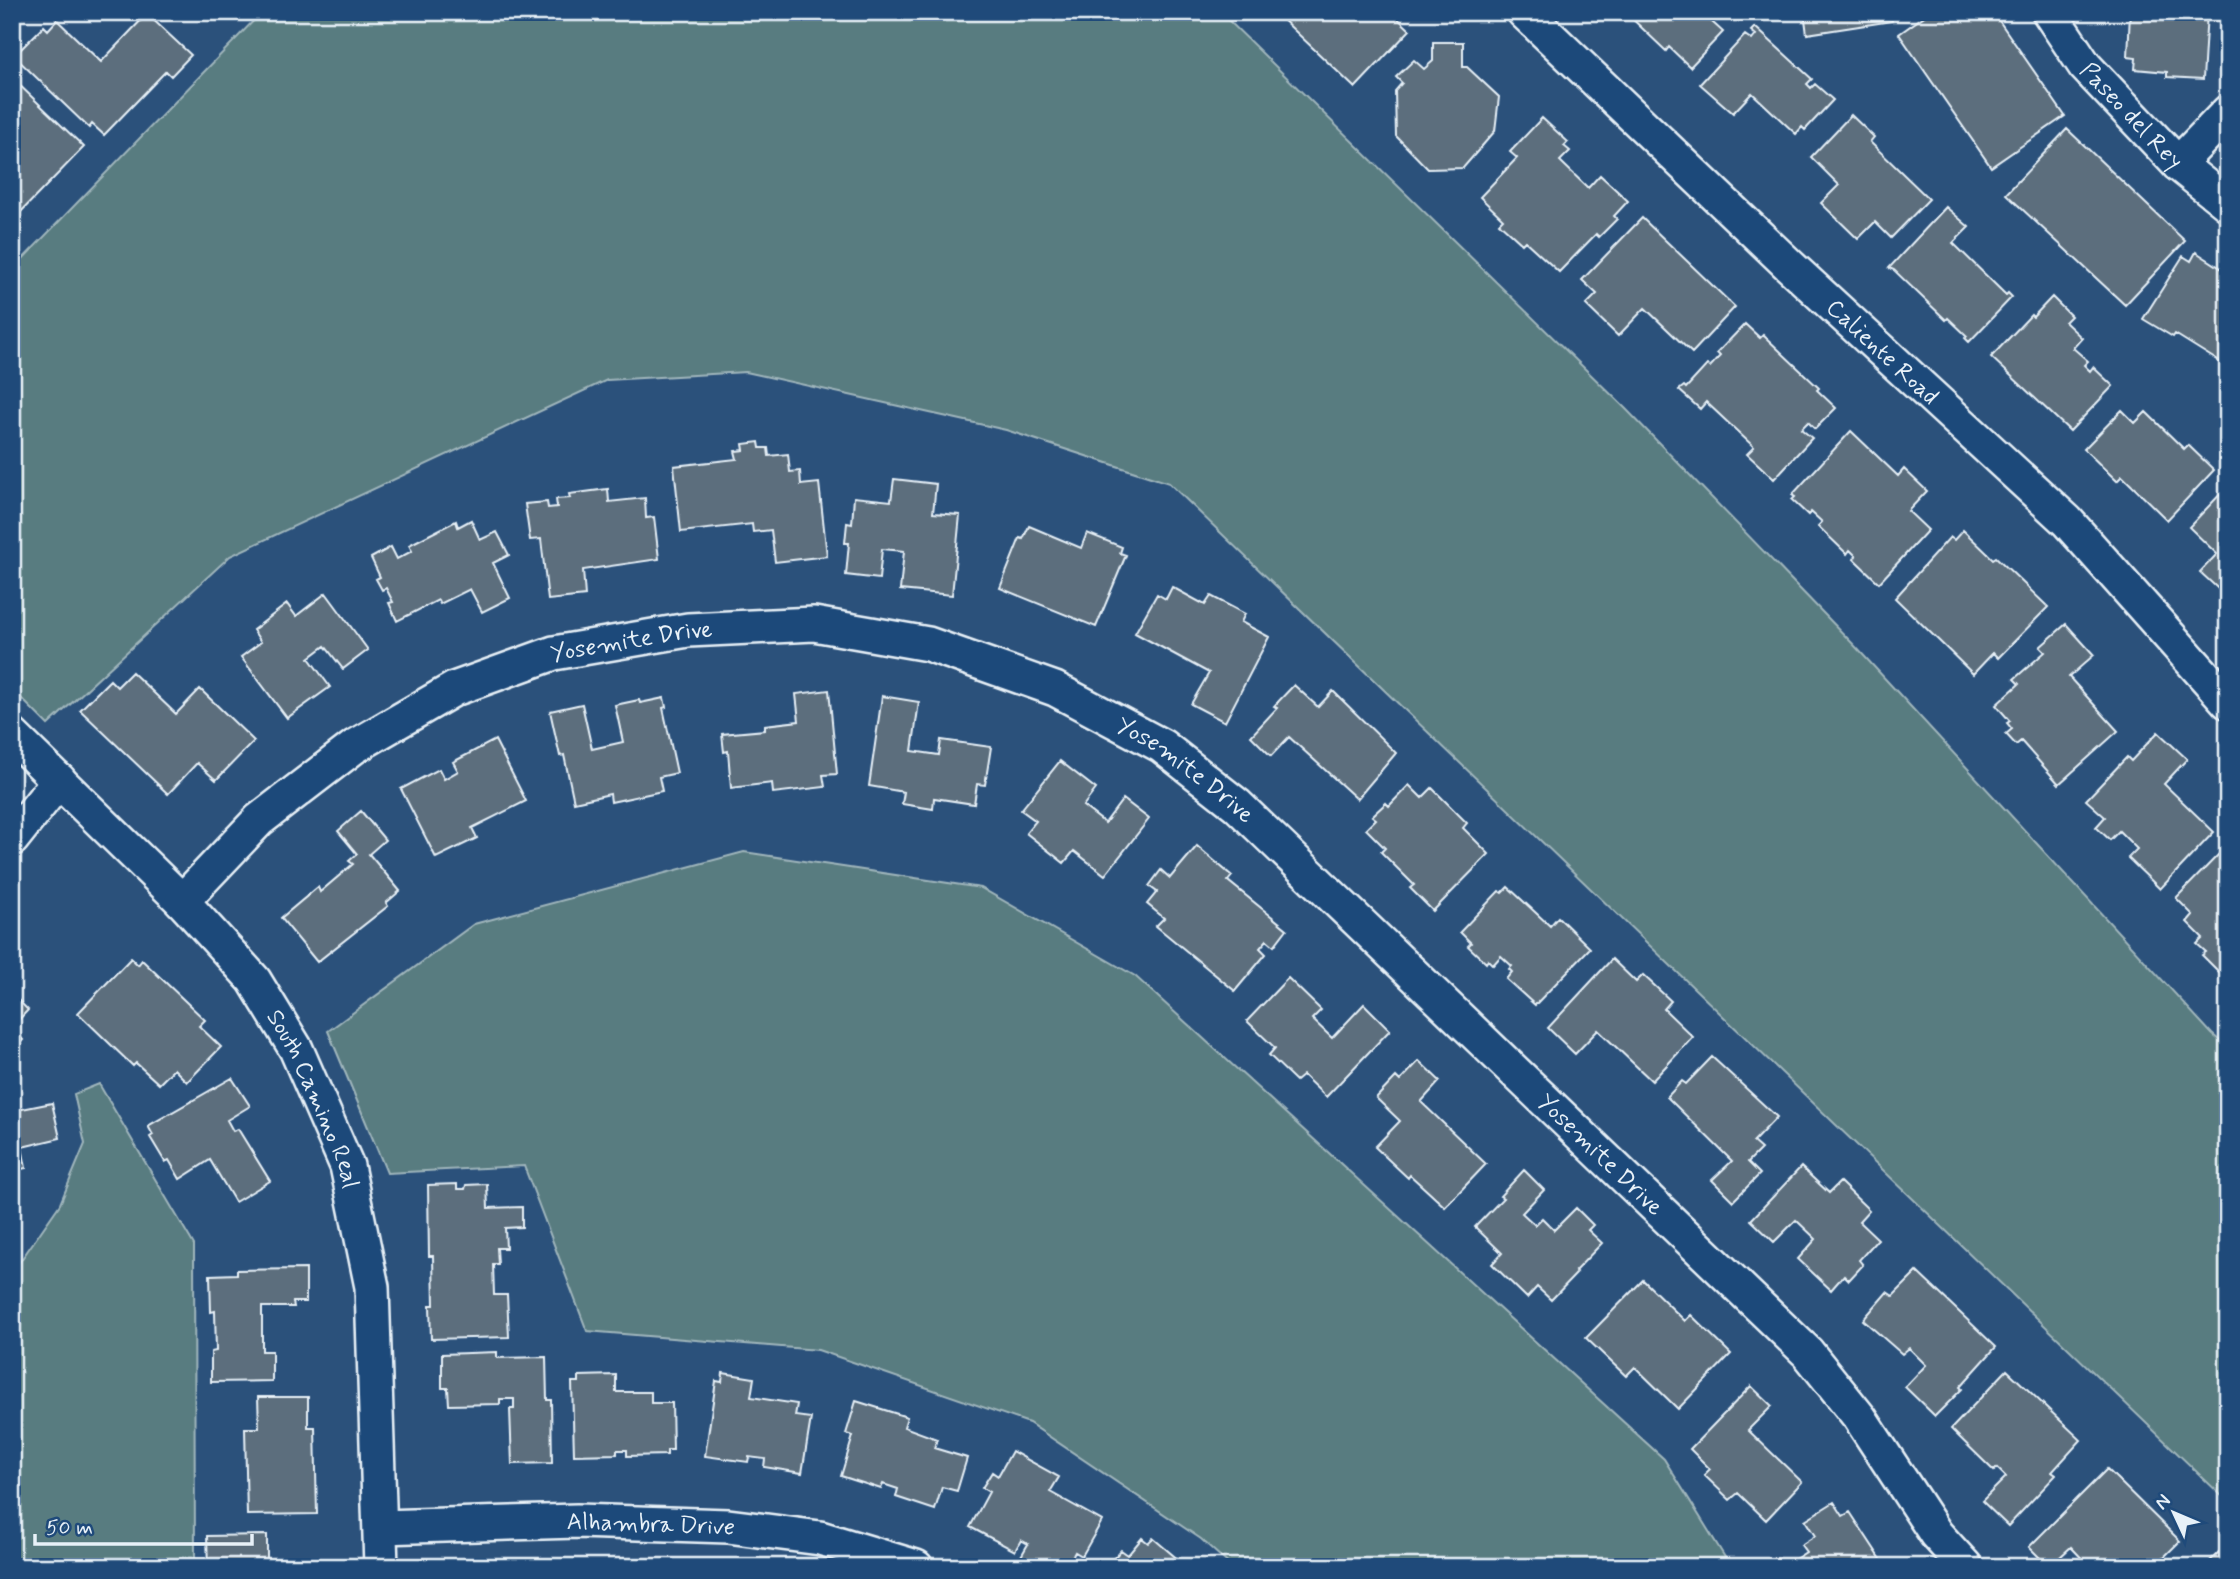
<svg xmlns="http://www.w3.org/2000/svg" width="2240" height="1579" font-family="Mynerve,sans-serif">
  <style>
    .green { fill: #587b80; stroke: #a0b6bc; stroke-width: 2 }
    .building { fill: #5b6e7d; stroke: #e8f1f8; stroke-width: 2 }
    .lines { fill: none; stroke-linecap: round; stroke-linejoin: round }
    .street-casing { stroke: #e8f1f8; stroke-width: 38 }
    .street { stroke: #1f4a7a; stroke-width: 33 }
    .labels { text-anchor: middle; stroke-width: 7; stroke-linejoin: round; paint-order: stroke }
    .street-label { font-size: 24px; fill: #e8f1f8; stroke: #1f4a7a }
  </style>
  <rect width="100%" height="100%" fill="#2b517b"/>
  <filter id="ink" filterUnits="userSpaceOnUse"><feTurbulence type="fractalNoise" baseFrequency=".0143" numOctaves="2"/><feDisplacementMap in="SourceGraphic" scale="14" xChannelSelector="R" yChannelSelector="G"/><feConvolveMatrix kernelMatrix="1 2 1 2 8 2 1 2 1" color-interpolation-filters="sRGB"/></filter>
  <g filter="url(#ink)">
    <!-- green -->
    <path class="green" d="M262 12H1220L1626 409 1854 645 2212 1034 2228 1048V1502L1169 483 1006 430 746 372 607 380 230 556 48 725 12 689V270Z
      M744 852 981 888 1135 976 1664 1459 1731 1567H1232L1201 1539 1029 1423 818 1350 587 1331 524 1166 387 1173 328 1031 474 924Z
      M99 1084 194 1245 195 1567H12V1273L60 1204 85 1144 74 1094Z"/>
    <!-- building -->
    <path class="building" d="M1279 12H1391L1410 30 1355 88 1277 14Z
      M1625 12H1701L1723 32 1690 67 1669 47 1666 51Z
      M1804 12H1891L1892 21 1807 34Z
      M1930 12H1993L2065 116 1991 167 1899 34Z
      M2130 12H2207L2203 79 2167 77V72L2135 69 2136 58 2128 57Z
      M147 14 191 55 171 76 166 71 104 135 92 124 89 128 14 56 44 26 48 30 57 20 101 62Z
      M1755 27 1812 79 1807 84 1811 88 1815 84 1833 100 1805 130 1802 127 1796 134 1752 93 1733 113 1700 84 1745 35 1752 40 1756 35 1751 31Z
      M1433 42H1463V67H1467L1499 97 1495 131 1463 168 1428 169 1396 136 1395 91 1402 83 1396 77 1414 60 1424 69 1433 61Z
      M12 78 84 147 12 221Z
      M1851 115 1874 137 1870 142 1929 199 1891 238 1875 222 1858 239 1821 203 1839 185 1811 157Z
      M1542 118 1568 142 1564 146 1570 151 1560 161 1588 188 1600 175 1628 201 1614 216 1617 219 1599 237 1596 234 1559 272 1525 241 1522 244 1499 223 1503 219 1480 197 1517 158 1510 152Z
      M2067 129 2185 241 2125 305 2006 194Z
      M1946 207 1969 227 1953 243 2006 295 2008 293 2012 297 1969 342 1965 338 1967 336 1948 318 1946 320 1894 270 1889 268Z
      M1642 218 1735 307 1692 353 1645 308 1618 336 1586 305 1597 294 1582 280Z
      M2196 252 2224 270 2228 263V367L2175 334 2173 337 2143 319 2183 256 2191 261Z
      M2052 297 2071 316 2065 322 2082 338 2073 348 2088 361 2084 365 2090 371 2093 367 2113 386 2070 431 1991 357 2031 315 2033 317Z
      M1745 324 1760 338 1763 335 1819 388 1817 390 1836 408 1815 429 1808 422 1801 429 1812 438 1774 479 1747 454 1754 447 1706 402 1700 409 1679 390 1684 386 1686 388 1707 365 1710 367 1720 356 1717 353Z
      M2122 410 2135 423 2146 412 2184 449 2188 445 2214 470 2167 520 2122 476 2117 481 2084 449Z
      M1851 431 1898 476 1904 469 1927 491 1908 511 1928 530 1879 583 1854 559 1856 556 1850 550 1847 554 1818 526 1822 522 1811 512 1808 515 1792 500 1795 497 1792 495Z
      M759 442 760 448H768L769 456 788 454 790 472 800 471 801 485 819 483 827 556 775 562 771 530 753 532 752 524 681 532 674 466 737 459 735 451 744 450 743 444Z
      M894 479 936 484 933 513 960 515 952 595 900 590 904 551 882 549 879 579 846 575 849 543H845L847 523 852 524 854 497 891 501Z
      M2228 486V598L2200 572 2217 554 2189 527Z
      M608 489 609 502 645 498 646 518 654 517 659 559 583 570 585 596 548 600 541 539 530 540 525 504 547 502 548 508 557 507 556 499 570 498 569 494Z
      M471 520 480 540 497 532 509 555 493 563 510 598 482 612 470 589 440 604 438 600 397 621 389 603 393 602 386 588 382 590 376 579 380 577 371 558 391 547 397 559 412 551 409 545 456 521 458 527Z
      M1029 526 1081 548 1087 533 1122 547 1120 553 1126 555 1096 627 1000 588 1020 538 1023 539Z
      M1963 530 1993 559 1996 557 2048 607 1998 658 1993 653 1973 674 1895 598 1950 537 1954 540Z
      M1172 587 1205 605 1211 596 1245 614 1241 622 1269 637 1225 722 1191 704 1209 673 1135 633 1157 594 1166 599Z
      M326 593 368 650 343 669 325 646 309 658 330 687 287 718 241 657 261 642 253 630 287 604 296 616Z
      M2066 624 2094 655 2069 677 2118 731 2059 784 2021 741 2016 745 2006 734 2012 729 2007 723 2010 721 1996 705 2019 684 2014 679 2045 652 2040 647Z
      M132 672 176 714 200 689 254 741 216 780 197 763 168 794 80 710 110 680 117 687Z
      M1294 685 1318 707 1333 691 1396 753 1357 799 1289 737 1271 756 1251 736 1277 708 1274 706Z
      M829 690 837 774 823 775 825 787 773 793 772 783 731 788 728 751 724 752 722 734 765 730V725L799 721 796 694Z
      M882 696 919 702 912 751 939 755 941 740 991 747 985 785 977 784 974 804 934 798 933 809 902 804 904 792 869 786Z
      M664 698 666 707 663 708 677 773 659 777 662 791 611 802 610 794 574 802 564 755 560 756 550 711 582 704 592 749 623 742 615 705 639 700 640 703Z
      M2158 732 2187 759 2164 784 2214 832 2160 889 2128 858 2137 849 2119 831 2110 840 2096 827 2105 817 2086 800 2127 757 2131 761Z
      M495 740 526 801 472 828 477 838 436 858 401 789 439 769 444 779 458 771 453 762Z
      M1060 761 1096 789 1083 806 1105 823 1123 799 1149 819 1105 875 1074 851 1064 863 1026 833 1036 821 1021 810Z
      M1409 785 1422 798 1432 788 1467 823 1463 828 1489 854 1433 911 1410 888 1414 885 1381 852 1385 848 1366 829 1376 819 1372 816 1386 803 1389 806Z
      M361 811 385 840 369 854 400 891 386 903 388 906 317 962 281 918 318 887 320 892 353 864 349 861 357 854 338 831Z
      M1197 846 1232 876 1228 881 1287 929 1274 946 1267 940 1260 948 1266 954 1235 991 1156 926 1164 918 1147 904 1157 892 1149 886 1161 870 1170 878Z
      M2223 850 2228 855V981L2202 955 2206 952 2197 944 2203 938 2187 922 2193 915 2176 898Z
      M1508 887 1550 926 1558 917 1590 948 1535 1005 1506 979 1512 972 1509 969 1512 966 1501 956 1493 965 1488 960 1486 963 1468 946 1471 943 1460 932 1499 891 1502 893Z
      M131 958 138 965 142 960 205 1020 199 1026 221 1047 187 1082 174 1069 159 1084 136 1063 133 1066 78 1013Z
      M1612 959 1636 982 1643 975 1671 1001 1664 1009 1693 1037 1652 1081 1598 1030 1575 1054 1548 1028Z
      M1288 978 1321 1010 1312 1019 1332 1038 1364 1004 1390 1030 1326 1097 1303 1075 1296 1081 1269 1055 1275 1048 1247 1021Z
      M12 994 28 1010 12 1027Z
      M12 1027 23 1040 12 1051Z
      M1712 1057 1777 1117 1753 1142 1761 1149 1748 1162 1760 1174 1733 1201 1712 1180 1732 1161 1667 1097 1682 1081 1686 1084Z
      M1419 1061 1440 1081 1421 1102 1486 1164 1445 1207 1410 1175 1408 1178 1375 1147 1400 1121 1376 1098 1396 1077 1400 1081Z
      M232 1078 250 1106 227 1120 233 1131 238 1129 270 1181 235 1202 210 1160 180 1179 169 1160 165 1162 150 1137 153 1135 148 1126Z
      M52 1103 60 1138 22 1147 26 1168 12 1171V1111Z
      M1801 1167 1829 1193 1840 1182 1869 1210 1859 1221 1878 1239 1859 1260 1863 1265 1849 1280 1844 1275 1831 1290 1798 1259 1816 1239 1796 1220 1774 1242 1751 1220Z
      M1524 1170 1544 1190 1522 1213 1535 1225 1542 1218 1554 1230 1576 1208 1593 1225 1588 1230 1602 1243 1575 1271 1577 1273 1551 1300 1537 1287 1527 1298 1492 1264 1502 1253 1475 1227 1503 1198 1500 1196Z
      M457 1184V1189H465L466 1185 487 1184 488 1208 522 1207V1227L505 1228 506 1248H497L498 1264H493L494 1295H507L509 1337 431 1339 430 1305H434L433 1256H429L428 1185Z
      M306 1269V1302H293L294 1307H262V1351H272V1381L211 1382V1352L216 1351 215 1311 211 1312 210 1275 237 1274V1270Z
      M1917 1272 1996 1347 1960 1387 1962 1389 1935 1416 1905 1387 1926 1365 1909 1348 1902 1354 1863 1320 1887 1292 1893 1296Z
      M1643 1280 1685 1321 1691 1315 1731 1354 1678 1409 1635 1367 1626 1376 1586 1338Z
      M497 1352V1358L546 1357 547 1400H551L552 1463 512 1464 510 1409H514V1399H500V1404L449 1405 448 1388H442V1354Z
      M2007 1370 2081 1440 2052 1472 2056 1475 2008 1526 1982 1501 2006 1477 1997 1468 1994 1471 1951 1429Z
      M723 1373 754 1378 751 1397 797 1404 795 1416 811 1418 802 1473 764 1467 765 1459 749 1457 748 1462 705 1456 716 1381 722 1382Z
      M616 1375V1392H651V1403H672L673 1450H667V1455L627 1456V1450H617V1454L574 1455 572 1382H579V1376Z
      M1751 1386 1772 1406 1748 1430 1802 1482 1766 1520 1738 1493 1730 1500 1704 1475 1710 1469 1690 1449Z
      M258 1397H308V1427H315L317 1514 247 1515 245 1428H259Z
      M856 1401 907 1417 904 1427 937 1439 934 1448 967 1458 957 1491 942 1487 935 1510 896 1497 898 1489 883 1484 881 1489 841 1476 853 1436 846 1434Z
      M1012 1451 1059 1477 1050 1492 1102 1521 1082 1556 1075 1552 1067 1567H1036L1020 1558 1028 1544 1021 1540 1015 1551 970 1527 989 1492 982 1488 992 1472 998 1476Z
      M2107 1469 2180 1541 2154 1567H2090L2071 1547 2049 1567 2029 1547Z
      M1834 1502 1843 1516 1850 1512 1886 1567H1783L1806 1552 1801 1545 1815 1536 1805 1520Z
      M267 1535V1567H208L207 1536Z
      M1142 1538 1148 1543 1153 1538 1181 1562 1177 1567H1117L1119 1564 1113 1559 1121 1550 1128 1555Z
      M2219 1552 2228 1561V1567H2204Z"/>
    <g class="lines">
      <!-- street casing -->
      <g class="street-casing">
        <g id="street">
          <path id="s1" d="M1524 12 1790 266 2067 521 2228 702"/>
          <path id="s2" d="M2049 12 2085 66 2178 164 2228 204"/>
          <path d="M2178 164 2228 112"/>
          <path id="s3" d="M12 735 182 901 254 980 296 1049 347 1166 372 1287 381 1567"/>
          <path d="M12 839 59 780"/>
          <path id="s4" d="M182 901 259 820 354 747 454 689 554 653 688 630 814 624 928 644 1055 689 1162 746 1237 805 1808 1353 1860 1418 1936 1534 1966 1567"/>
          <path id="s5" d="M381 1527 577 1521 728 1526 820 1538 916 1567"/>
        </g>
      </g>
      <!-- street -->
      <use href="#street" class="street"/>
    </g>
  </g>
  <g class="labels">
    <!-- street labels -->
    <g class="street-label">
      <text dy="8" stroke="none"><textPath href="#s2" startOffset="133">Paseo del Rey</textPath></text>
      <text dy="8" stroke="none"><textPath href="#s1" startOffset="494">Caliente Road</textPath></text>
      <text dy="8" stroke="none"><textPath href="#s4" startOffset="532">Yosemite Drive</textPath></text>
      <text dy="8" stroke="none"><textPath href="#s4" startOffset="1120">Yosemite Drive</textPath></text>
      <text dy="8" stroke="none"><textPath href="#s3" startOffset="478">South Camino Real</textPath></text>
      <text dy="8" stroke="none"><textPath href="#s4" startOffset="1687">Yosemite Drive</textPath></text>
      <text dy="8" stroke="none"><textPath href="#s5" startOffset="270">Alhambra Drive</textPath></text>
    </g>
  </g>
  <!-- margin -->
  <rect width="2240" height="1579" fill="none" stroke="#1f4a7a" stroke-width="42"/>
  <rect x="21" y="21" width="2198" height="1537" fill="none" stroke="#e8f1f8" stroke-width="2.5" filter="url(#ink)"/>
  <!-- north arrow -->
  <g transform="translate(2174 1513) rotate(314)" stroke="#1f4a7a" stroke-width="5" paint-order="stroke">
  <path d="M0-5L12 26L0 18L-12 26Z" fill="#e8f1f8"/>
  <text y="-10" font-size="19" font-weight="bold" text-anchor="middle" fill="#e8f1f8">N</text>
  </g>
  <!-- scale -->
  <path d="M35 1534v10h217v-10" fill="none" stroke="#e8f1f8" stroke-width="3.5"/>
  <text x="46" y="1534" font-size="21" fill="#e8f1f8" stroke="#1f4a7a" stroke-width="5" paint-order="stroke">50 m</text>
</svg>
